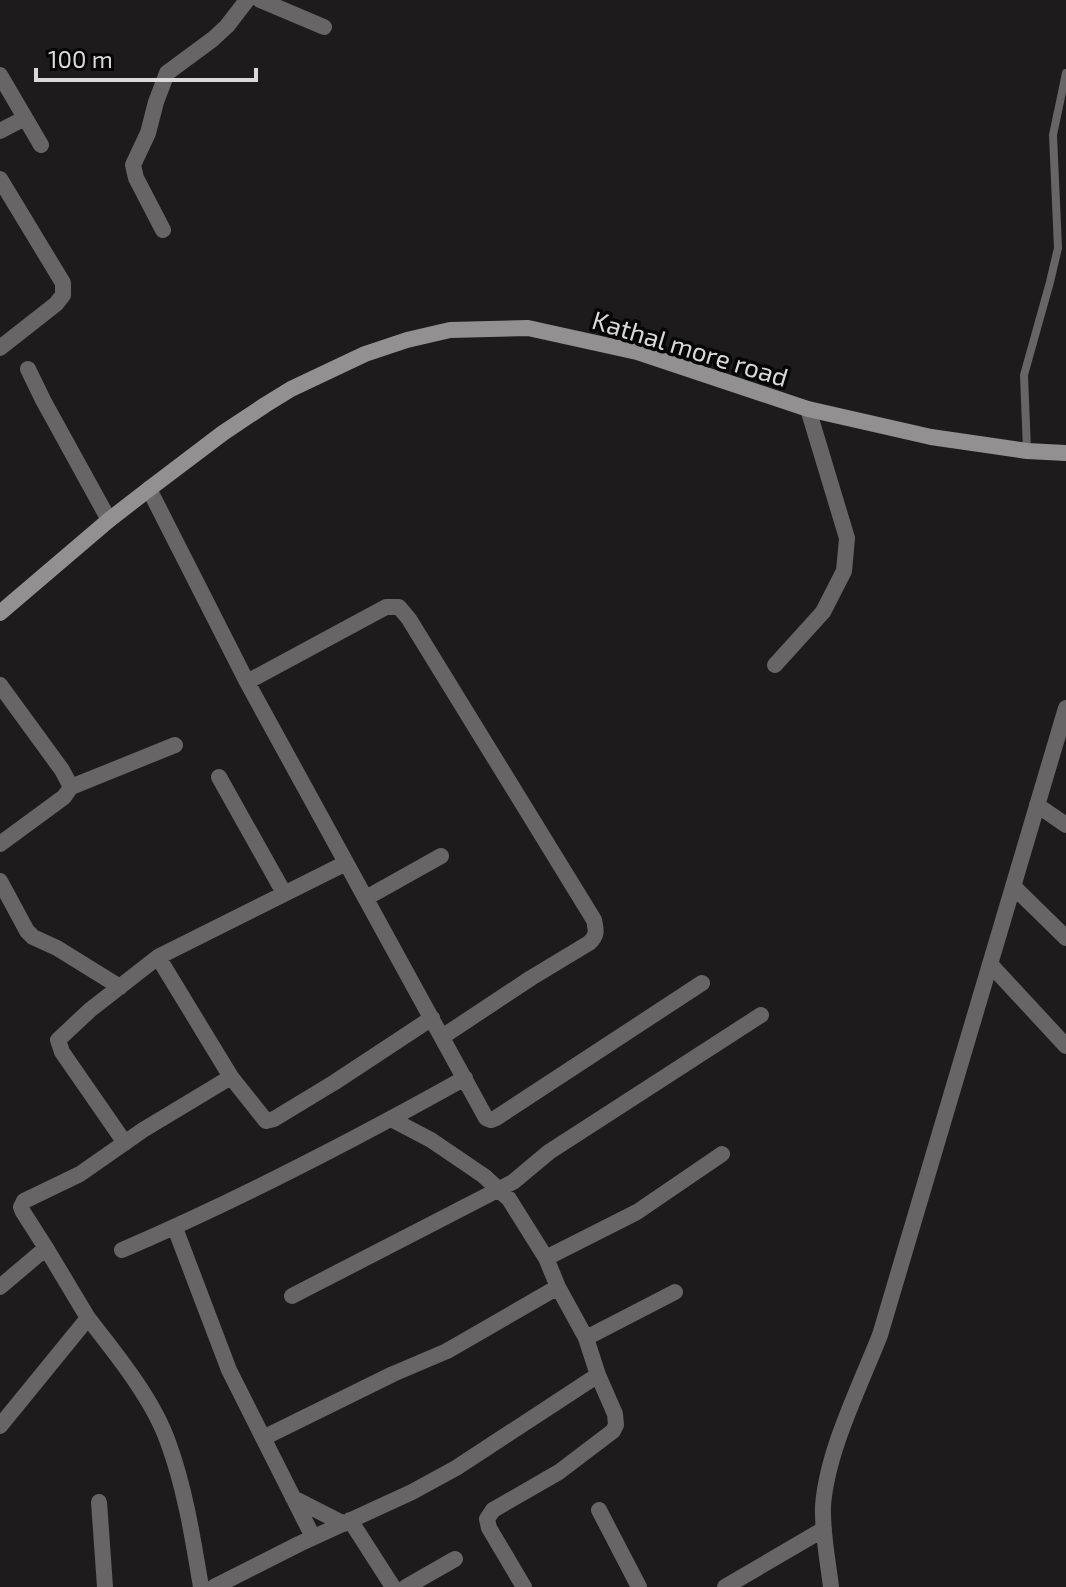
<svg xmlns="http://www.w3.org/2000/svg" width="1066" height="1587" font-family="'Exo 2',sans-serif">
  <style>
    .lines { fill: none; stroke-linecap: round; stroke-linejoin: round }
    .service { stroke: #676566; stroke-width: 8 }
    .minor { stroke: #676566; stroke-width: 16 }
    .secondary { stroke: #929091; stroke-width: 16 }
    .labels { text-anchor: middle; stroke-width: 7; stroke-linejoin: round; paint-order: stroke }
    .street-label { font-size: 26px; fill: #dad9da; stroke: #070607 }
  </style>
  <rect width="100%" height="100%" fill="#1d1b1c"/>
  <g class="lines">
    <!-- service -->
    <path class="service" d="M1027 450 1024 375 1050 282 1058 248 1053 135 1066 73"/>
    <!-- minor -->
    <path class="minor" d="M260 0 324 27
      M0 75 41 145
      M0 131 25 118
      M0 179 63 283V295L56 304 0 348
      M163 230 136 178 133 165 148 133 156 102 167 73 213 39 227 26 247 0
      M28 369 43 400 109 520
      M149 489 247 682 486 1118 491 1120 496 1118 702 983
      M775 665 823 612 844 571 847 538 808 409
      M247 682 386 607H399L409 619 594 920C596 930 598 935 589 943L531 978 442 1037
      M0 685 62 770 71 787 64 797 0 844
      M219 777 284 893
      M71 787 175 745
      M1037 805 1066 825
      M0 881 27 931 33 937 57 948 120 987
      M1013 886 1066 938
      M366 898 441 856
      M990 964 1066 1046
      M231 1077 266 1121 274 1119 335 1082 432 1018
      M391 1119 431 1140 484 1176 509 1199 546 1258 558 1287 586 1338 598 1375 615 1414 616 1425 613 1431 559 1472 493 1510 487 1519 489 1528 524 1587
      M125 1143 62 1052 58 1040 90 1010 158 957
      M175 1228 229 1370 313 1537
      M46 1248 23 1212 21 1207 24 1201 80 1174 143 1130 231 1077 158 957 346 863
      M122 1250C238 1200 354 1140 465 1078
      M546 1258 637 1212 722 1154
      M0 1287 46 1248 88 1318 0 1426
      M292 1296 513 1182 549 1152 761 1015
      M88 1318C116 1354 153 1399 168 1442 185 1488 193 1539 201 1587
      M586 1338 675 1292
      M263 1438 393 1374 447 1351 558 1287
      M293 1498 344 1524
      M99 1502 105 1587
      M599 1510 639 1587
      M350 1520 393 1587
      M214 1587 299 1544 412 1492 456 1468 598 1375
      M406 1587 455 1559
      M725 1587 824 1529
      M831 1587C828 1561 822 1533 823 1506 827 1451 860 1386 880 1335L1066 708"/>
    <!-- secondary -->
    <path class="secondary" d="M0 613 109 520 149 489 223 433 265 405 291 389 365 354 407 340 450 330 528 328 637 352 808 409 931 437 1027 451 1066 453"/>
  </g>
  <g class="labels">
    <!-- street labels -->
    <g class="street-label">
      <text transform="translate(690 349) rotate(17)" y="9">Kathal more road</text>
    </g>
  </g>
  <!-- scale -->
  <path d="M36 68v12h220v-12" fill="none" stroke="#dad9da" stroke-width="4"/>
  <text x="48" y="68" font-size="24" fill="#dad9da" stroke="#070607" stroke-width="6" paint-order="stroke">100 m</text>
</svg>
